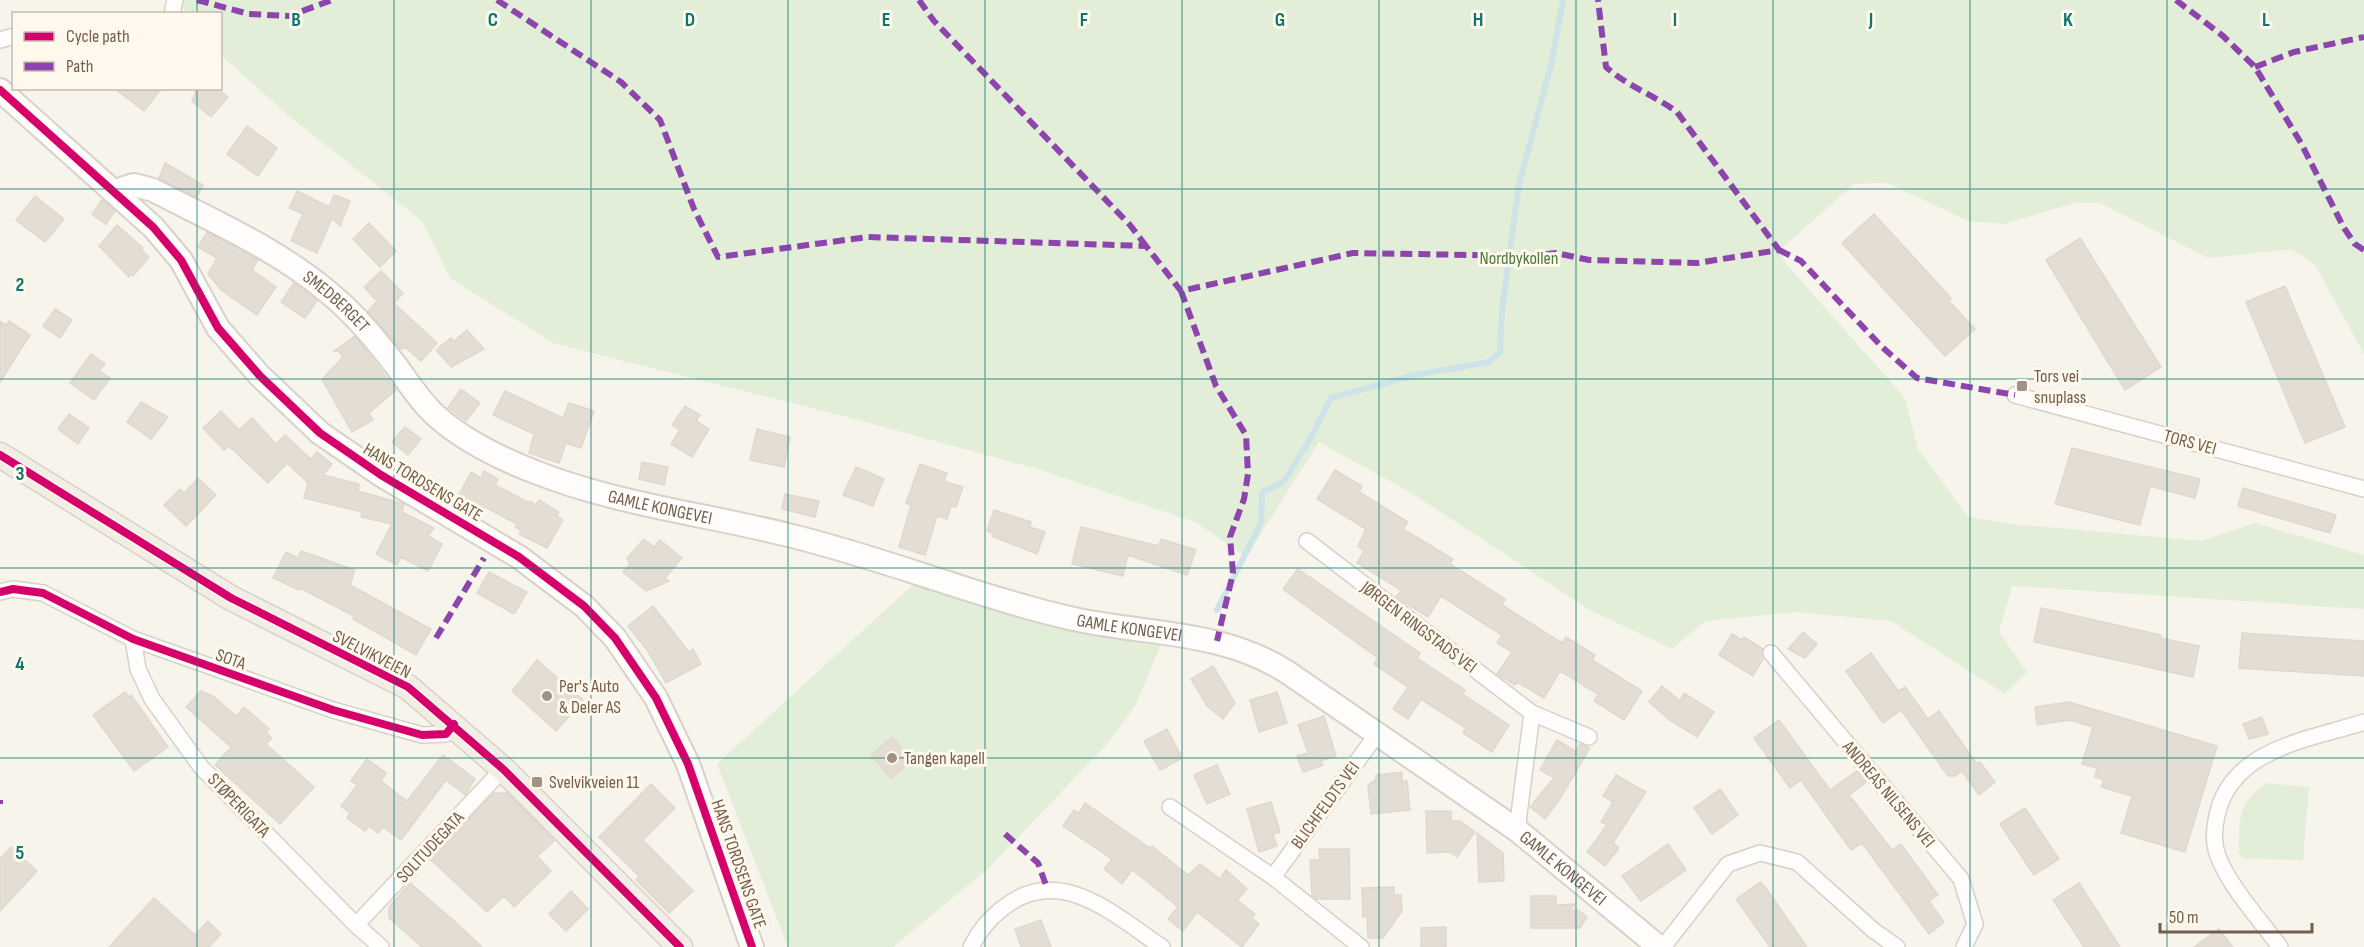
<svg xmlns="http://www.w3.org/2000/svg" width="2364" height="947" font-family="'Sofia Sans Condensed',sans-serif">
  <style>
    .green { fill: #e2eed7 }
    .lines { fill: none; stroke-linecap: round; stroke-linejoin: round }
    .stream { stroke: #cee3e7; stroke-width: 6 }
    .building { fill: #e4ddd3; stroke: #e0d8ce; stroke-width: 1.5 }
    .street-casing { stroke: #d6d1ca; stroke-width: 18 }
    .secondary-casing { stroke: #d7d1ca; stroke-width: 26 }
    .primary-casing { stroke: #d8d1ca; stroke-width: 27 }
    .street { stroke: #fefdfc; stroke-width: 15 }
    .secondary { stroke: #fefdfc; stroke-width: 22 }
    .primary { stroke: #f2eee6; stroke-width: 24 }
    .quiet { stroke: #8e44ad; stroke-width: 6; stroke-dasharray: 12 6; stroke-linecap: butt }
    .cycleway-casing { stroke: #fff9ed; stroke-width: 11 }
    .cycleway { stroke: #d6006c; stroke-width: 8 }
    .grid { fill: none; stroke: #0f766e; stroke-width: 1.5; stroke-opacity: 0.55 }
    .poi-dot { fill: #a29284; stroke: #fff9ed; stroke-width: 2 }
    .labels { text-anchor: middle; stroke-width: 6; stroke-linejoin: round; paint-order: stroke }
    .park-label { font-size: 18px; fill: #4f7b43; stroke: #fff9ed }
    .street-label { font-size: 18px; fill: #755e4c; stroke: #fff9ed }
    .poi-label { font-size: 18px; fill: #755e4c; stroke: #fff9ed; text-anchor: start }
    .grid-label { font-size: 20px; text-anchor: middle; font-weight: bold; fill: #0f766e; stroke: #fff9ed; stroke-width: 6; stroke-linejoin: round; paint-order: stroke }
  </style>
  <rect width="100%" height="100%" fill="#f7f4ec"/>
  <!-- green -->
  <path class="green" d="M178 0H2364V354L2315 265 2292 249 2208 258 2100 203H2074L2004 224 1968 221 1888 183 1854 184 1779 251 1787 265 1905 398 1918 449 1968 517 2011 524 2202 541 2255 523 2364 555V609L2012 586 1999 632 2027 672 2005 694 1891 621 1797 612 1705 621 1672 649 1590 610 1410 492 1319 442 1246 557 1195 522 1034 468 843 416 553 343 450 278 422 221 289 116 221 55 220 14 187 13Z
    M916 582 1163 640 1135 706 1106 745 989 868 893 947H788L717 764Z
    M2267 783 2309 787 2303 860 2244 859 2239 853C2240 820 2236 803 2267 783Z"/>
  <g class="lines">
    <!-- stream -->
    <path class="stream" d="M1217 610 1261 523 1262 493 1284 481 1309 441 1331 398 1415 375 1489 362 1500 352 1502 310 1519 184 1551 65 1563 0"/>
  </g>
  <!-- building -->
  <path class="building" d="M114 88H162L144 111Z
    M197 88H217L228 97 211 117 192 101Z
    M247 126 277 148 258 176 227 154Z
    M165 163 203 185 197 197 159 178Z
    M297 191 329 207 334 195 350 201 340 226 332 218 317 253 291 241 303 214 289 208Z
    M35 196 64 219 45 242 16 220Z
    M102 200 115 211 106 224 92 214Z
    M1874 214 1951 298 1949 301 1975 329 1945 356 1842 243Z
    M369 223 396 251 380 267 353 239Z
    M117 225 143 248 141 250 149 257 133 276 131 274 129 277 99 246Z
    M207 232 258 260 252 270 276 287 257 315 221 290 208 274 217 258 198 247Z
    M2080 238 2161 367 2125 390 2046 260Z
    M381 271 403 293 394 303 437 343 421 361 406 348 400 349 368 311 377 301 364 287Z
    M294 283 317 301 305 318 281 302Z
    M2285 286 2345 427 2305 443 2246 302Z
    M55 309 72 320 60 338 43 326Z
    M0 321 6 325 9 321 30 335 0 382Z
    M467 330 484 349 451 367 436 350 451 338 454 341Z
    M355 336 396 390 369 413 373 420 352 432 322 379 343 357 339 351H334Z
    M91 354 105 364 99 371 110 378 94 400 70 383Z
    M461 389 480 403 466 421 448 407Z
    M505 391 563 418 569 403 594 411 581 448 566 443 559 463 529 453 534 434 493 415Z
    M141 402 168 417 151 439 127 422Z
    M685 406 700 415 696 421 709 429 692 457 671 444 680 430 672 425Z
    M221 411 239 430 252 418 276 444 285 435 311 459 317 452 332 464 323 475 359 484 358 491 404 504 402 512 434 528 428 536 442 544 428 571 401 557 397 565 376 554 392 524 361 517 362 512 304 498 308 483 287 463 268 483 229 446 224 450 203 428Z
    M69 414 89 428 78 444 58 429Z
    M405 427 421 439 408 455 392 442Z
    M757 429 790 437 784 467 750 460Z
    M2072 448 2200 479 2195 498 2150 486 2140 525 2055 504Z
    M642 462 668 467 664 485 639 479Z
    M920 464 947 473 944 481 963 487 956 507 951 506 947 519 937 516 925 555 899 547 911 505 906 503Z
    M856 467 884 479 873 506 843 495Z
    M1335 470 1362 486 1359 492 1408 522 1403 529 1453 559 1450 564 1505 599 1502 605 1562 643 1566 637 1595 655 1592 660 1642 691 1624 720 1594 701 1598 694 1560 671 1544 698 1517 682 1515 685 1497 674 1512 652 1497 643 1502 635 1441 596 1428 617 1396 597 1401 590 1357 563 1364 551 1358 546 1366 529 1317 499Z
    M484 471 498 479 495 485 529 503 530 501 536 505 539 500 559 512 557 516 563 520 547 548 519 534 521 531 515 527 517 524 485 507 477 517 465 509 469 501 459 495 471 472 481 478Z
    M198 478 216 495 186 526 164 505 180 489 184 493Z
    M2243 488 2336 515 2330 533 2238 506Z
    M785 494 819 501 815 517 782 509Z
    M994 510 1031 522 1030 527 1045 532 1037 554 992 536 993 533 987 531Z
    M1081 527 1159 546 1161 539 1196 550 1187 575 1128 555 1123 576 1072 564Z
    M644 539 654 547 660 540 682 558 665 578 669 581 646 591 623 572 630 564 627 558Z
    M301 551 355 570 350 585 431 629 416 655 353 619 354 616 300 588 299 590 273 578 286 552 298 558Z
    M1298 569 1420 653 1417 658 1465 690 1462 694 1509 725 1492 752 1463 733 1466 728 1421 699 1408 719 1393 709 1408 687 1374 664 1378 658 1283 589Z
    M489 572 527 592 514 614 477 593Z
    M653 606 689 652 693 649 701 664 666 683 647 650 628 626Z
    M2041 608 2161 635 2160 638 2199 646 2193 677 2034 642Z
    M1803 632 1817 644 1805 658 1788 649Z
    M2242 633 2364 641V676L2239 668Z
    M1732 634 1742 640 1744 637 1763 649V659L1753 676 1719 655Z
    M1871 653 1898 691 1905 687 1928 719 1939 711 1977 764 1980 762 1995 782 1979 795 1962 771 1955 776H1948L1901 710 1883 723 1846 671Z
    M537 660 583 700 556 731 512 691Z
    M1213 666 1235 703 1223 719 1207 706 1191 679Z
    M1662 686 1680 701 1684 693 1714 712 1697 737 1668 719 1649 702Z
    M201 691 214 697 236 716 244 707 269 729 266 733 272 738 266 744 314 787 280 824 215 765 231 747 186 707Z
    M125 692 129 697 131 695 168 747 134 771 93 715Z
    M1277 692 1287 723 1259 732 1250 700Z
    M2069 702 2217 746 2185 852 2121 833 2132 796 2101 787 2104 780 2095 777 2097 768 2082 764 2093 727 2070 720 2037 725 2035 707Z
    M1324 716 1336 756 1321 761 1323 765 1303 772 1297 756 1308 753 1298 725Z
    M2262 717 2268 734 2249 739 2243 724Z
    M1779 720 1830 790 1857 771 1867 782 1849 795 1892 850 1901 844 1938 895 1929 901 1944 922 1929 934 1862 843 1851 850 1801 780 1790 788 1754 738Z
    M1167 729 1182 758 1160 770 1144 741Z
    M892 737 912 760 891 778 871 755Z
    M1557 740 1575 751 1581 744 1590 748 1559 800 1545 819 1530 807 1554 778 1540 770Z
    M443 755 475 779 465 795 446 780 401 840 383 827 378 833 369 826 365 831 347 818 350 813 341 806 357 785 351 781 367 759 386 773 381 781 407 801Z
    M1217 765 1230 794 1207 804 1194 775Z
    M1402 772V782L1407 781 1410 810 1371 814 1368 785 1376 779V775Z
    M1616 775 1646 792 1613 843 1619 848 1605 866 1587 852 1607 825 1601 822 1613 802 1603 796Z
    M651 784 675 808 643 840 693 891 669 913 636 880 639 876 599 837Z
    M1720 789 1738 815 1712 834 1694 808Z
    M494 793H507L554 841 537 856 551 871 514 907 504 896 487 912 431 860Z
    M1271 802 1280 832 1273 834 1277 846 1259 852 1247 809Z
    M1085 803 1150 848 1152 846 1188 875 1200 864 1220 879 1226 870 1247 889 1237 900 1255 914 1252 918 1259 924 1242 947 1197 912 1183 931 1168 919 1178 907 1149 883 1132 870 1122 884 1104 869 1112 859 1063 826 1074 810 1079 813Z
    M2025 808 2059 859 2034 875 2000 824Z
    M1426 811H1451V821H1460L1475 832 1457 857 1450 852 1427 853Z
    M1477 833 1503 853 1504 881 1479 882Z
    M1668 844 1686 870 1641 901 1622 876Z
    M11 847 37 871 0 911V859Z
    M1319 849H1349L1350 899H1317L1312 895 1310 860H1320Z
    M1761 882 1772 897 1807 947H1770L1736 899Z
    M410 883 452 919 482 947H422L389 918V907Z
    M2079 883 2120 947H2084L2053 900Z
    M1394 887V895H1401L1402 911 1383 938H1368L1367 916 1363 917 1362 888Z
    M571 891 588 909 566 931 549 914Z
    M1531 896H1556V905L1575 904 1566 916 1576 909 1587 917 1580 928H1531Z
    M154 898 195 935 208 921 221 934 209 947H109Z
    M1041 920 1051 947H1021L1015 929Z
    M1446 927V947H1421V928Z
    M2219 929 2233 947H2194Z"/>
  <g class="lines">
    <!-- street casing -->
    <g class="street-casing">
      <path id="street" d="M172 14 175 0
        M0 40 14 36
        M2015 395 2364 489
        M1307 541 1532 713 1517 830
        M0 592 13 589 43 593 133 639 333 710 422 735 446 734 454 724
        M133 639 138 669 152 699 201 767 356 925 381 947
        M1771 653 1961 879 1975 924 1964 947
        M1532 713 1589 737
        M1170 807 1273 877 1361 947
        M1273 877 1377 734
        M356 925 503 769
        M971 947C979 931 988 919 1003 908 1059 863 1113 914 1162 947
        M1663 947 1728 864 1760 853 1797 862 1873 930 1897 947
        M2280 947C2261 921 2229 886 2218 856 2213 843 2214 828 2217 815 2232 748 2309 740 2364 722"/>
    </g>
    <!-- secondary casing -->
    <g class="secondary-casing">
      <g id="secondary">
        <path d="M0 90 153 227 181 260 218 328 260 376 320 433 381 475 519 557 584 606 615 638 656 698 688 764 752 947"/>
        <path id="s1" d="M115 191 134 185 153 190C213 221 277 249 328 292 355 314 376 340 397 367 408 382 418 398 432 412 460 439 499 458 535 472 616 504 704 514 788 535 884 558 977 597 1074 619 1147 635 1221 630 1287 672L1517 830 1659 947"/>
      </g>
    </g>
    <!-- primary casing -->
    <g class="primary-casing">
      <path id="primary" d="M0 455 231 598 408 687 503 769 680 947"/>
    </g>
    <!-- street -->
    <use href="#street" class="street"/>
    <!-- secondary -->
    <use href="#secondary" class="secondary"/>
    <!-- primary -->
    <use href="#primary" class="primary"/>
    <!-- quiet -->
    <path class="quiet" d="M197 0 249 14 289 16 332 0
      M497 0 621 82 660 120 694 209 718 257 868 237 1146 246 1181 291 1353 253 1533 256 1556 253 1589 260 1697 263 1779 250 1677 112C1654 95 1627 86 1606 67L1598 0
      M919 0 934 21 1130 225 1146 246
      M2176 0 2223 36 2255 67 2301 143 2344 228 2355 244 2364 250
      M2255 67 2294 52 2364 37
      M1779 250 1801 261 1882 347 1917 378 2015 395
      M1181 291 1216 386 1246 435 1248 474 1244 499 1230 537 1233 573 1217 641
      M436 638 484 558
      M0 800V804
      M1005 834 1038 863 1047 888"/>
    <!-- cycleway casing -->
    <g class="cycleway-casing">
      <path id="cycleway" d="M0 90 153 227 181 260 218 328 260 376 320 433 381 475 519 557 584 606 615 638 656 698 688 764 752 947
        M0 455 231 598 408 687 503 769 680 947
        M0 592 13 589 43 593 133 639 333 710 422 735 446 734 454 724"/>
    </g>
    <!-- cycleway -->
    <use href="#cycleway" class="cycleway"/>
  </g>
  <!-- grid -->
  <path class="grid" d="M197 0V14M394 0V947M591 0V947M788 0V947M985 0V947M1182 0V947M1379 0V947M1576 0V947M1773 0V947M1970 0V947M2167 0V947M197 88V947M0 189H2364M0 379H2364M0 568H2364M0 758H2364"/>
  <!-- markers -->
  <g class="poi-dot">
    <rect x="2016" y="380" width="12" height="12" rx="3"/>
    <circle cx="547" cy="696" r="6"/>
    <circle cx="892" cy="758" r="6"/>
    <rect x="531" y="776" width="12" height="12" rx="3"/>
  </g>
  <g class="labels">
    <!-- park labels -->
    <g class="park-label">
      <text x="1519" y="264">Nordbykollen</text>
    </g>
    <!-- street labels -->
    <g class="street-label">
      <text dy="6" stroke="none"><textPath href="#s1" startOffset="255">SMEDBERGET</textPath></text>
      <text transform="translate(2190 442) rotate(15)" y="6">TORS VEI</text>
      <text transform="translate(423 482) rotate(31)" y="6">HANS TORDSENS GATE</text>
      <text dy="6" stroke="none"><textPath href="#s1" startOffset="652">GAMLE KONGEVEI</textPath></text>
      <text dy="6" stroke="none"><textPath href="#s1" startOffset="1137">GAMLE KONGEVEI</textPath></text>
      <text transform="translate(1419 627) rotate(37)" y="6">JØRGEN RINGSTADS VEI</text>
      <text transform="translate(372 654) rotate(27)" y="6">SVELVIKVEIEN</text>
      <text transform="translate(231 659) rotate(20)" y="6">SOTA</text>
      <text transform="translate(1889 794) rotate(50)" y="6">ANDREAS NILSENS VEI</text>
      <text transform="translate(239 805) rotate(46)" y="6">STØPERIGATA</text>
      <text transform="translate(1325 805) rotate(-54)" y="6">BLICHFELDTS VEI</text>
      <text transform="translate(430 847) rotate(-47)" y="6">SOLITUDEGATA</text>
      <text transform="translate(739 864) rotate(71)" y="6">HANS TORDSENS GATE</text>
      <text dy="6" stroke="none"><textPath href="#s1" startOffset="1641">GAMLE KONGEVEI</textPath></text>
    </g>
    <!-- poi labels -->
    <g class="poi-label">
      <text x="2034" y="382">Tors vei<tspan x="2034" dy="21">snuplass</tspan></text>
      <text x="559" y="692">Per's Auto<tspan x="559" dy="21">&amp; Deler AS</tspan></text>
      <text x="904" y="764">Tangen kapell</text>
      <text x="549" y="788">Svelvikveien 11</text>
    </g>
  </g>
  <g class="grid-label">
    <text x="296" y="26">B</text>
    <text x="493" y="26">C</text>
    <text x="690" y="26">D</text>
    <text x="886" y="26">E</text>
    <text x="1084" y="26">F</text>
    <text x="1280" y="26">G</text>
    <text x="1478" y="26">H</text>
    <text x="1675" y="26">I</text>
    <text x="1871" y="26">J</text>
    <text x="2068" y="26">K</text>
    <text x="2266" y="26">L</text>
    <text x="20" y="291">2</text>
    <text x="20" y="480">3</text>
    <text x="20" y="670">4</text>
    <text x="20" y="859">5</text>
  </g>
  <!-- legend -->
  <rect x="12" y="12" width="210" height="78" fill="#fff9ed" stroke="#c8bbad" stroke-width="1.5"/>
  <rect x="24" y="32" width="30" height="9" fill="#d6006c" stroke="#c8bbad" stroke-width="1.5"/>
  <text x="66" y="42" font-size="18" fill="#755e4c">Cycle path</text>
  <rect x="24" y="62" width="30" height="9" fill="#8e44ad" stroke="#c8bbad" stroke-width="1.5"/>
  <text x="66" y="72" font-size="18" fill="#755e4c">Path</text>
  <!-- scale -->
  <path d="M2160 923v9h152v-9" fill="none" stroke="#755e4c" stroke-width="3"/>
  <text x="2169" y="923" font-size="18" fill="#755e4c" stroke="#fff9ed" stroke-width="4.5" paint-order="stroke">50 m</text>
</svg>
